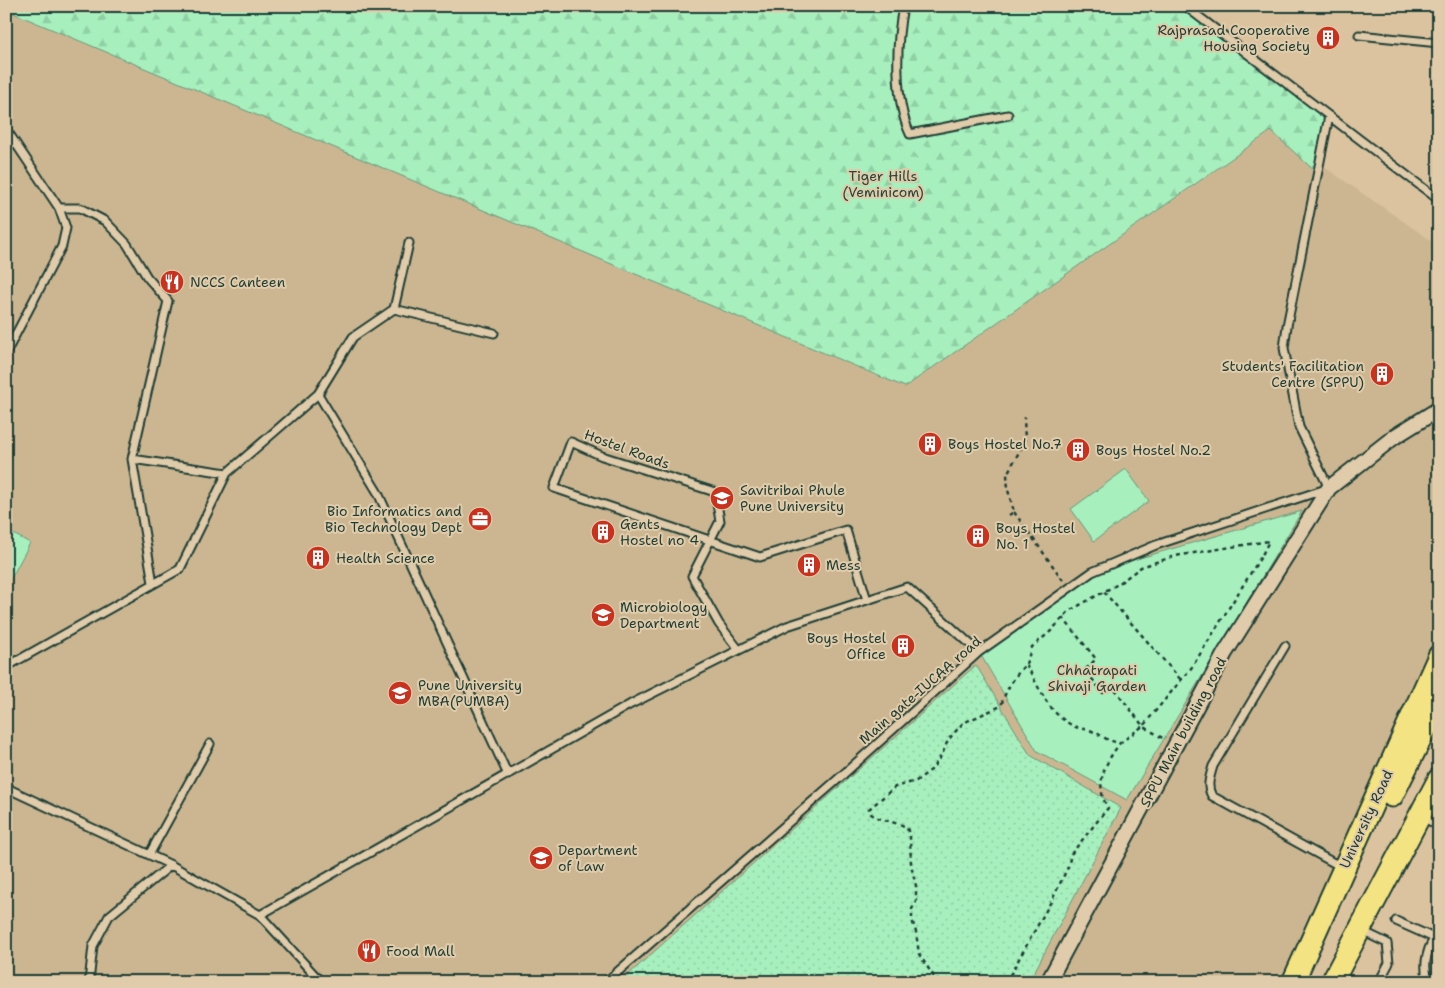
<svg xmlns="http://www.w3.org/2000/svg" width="1445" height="988" font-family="'Shantell Sans',sans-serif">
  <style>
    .built { fill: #ccb691 }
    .grass { fill: url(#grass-dots); stroke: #639679 }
    .forest { fill: url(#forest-firs); stroke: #639679 }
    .green { fill: #a7f0be; stroke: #639679 }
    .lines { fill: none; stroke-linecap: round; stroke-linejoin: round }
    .service-casing { stroke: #1f3d34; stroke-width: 11 }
    .minor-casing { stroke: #1f3d34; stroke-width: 18 }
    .primary-casing { stroke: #1f3d34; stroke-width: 25 }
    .path { stroke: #1f3d34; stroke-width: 2.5; stroke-dasharray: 4 4; stroke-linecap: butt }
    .service { stroke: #e0cbaa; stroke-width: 7 }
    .minor { stroke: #e0cbaa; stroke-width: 14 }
    .primary { stroke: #f4e382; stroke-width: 21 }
    .labels { text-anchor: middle; stroke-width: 4; stroke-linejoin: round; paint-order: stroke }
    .poi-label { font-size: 14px; fill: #1f3d34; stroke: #e0cbaa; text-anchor: start }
    .park-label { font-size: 14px; fill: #26463b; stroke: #e0cbaa }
    .street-label { font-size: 14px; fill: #1f3d34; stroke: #e0cbaa }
  </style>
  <defs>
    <pattern id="grass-dots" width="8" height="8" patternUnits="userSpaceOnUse" patternTransform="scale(1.25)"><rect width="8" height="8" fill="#a7f0be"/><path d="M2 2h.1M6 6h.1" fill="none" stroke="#8fcfa4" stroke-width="1.8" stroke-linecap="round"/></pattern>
    <pattern id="forest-firs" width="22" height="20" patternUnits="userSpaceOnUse" patternTransform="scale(1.25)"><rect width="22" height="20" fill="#a7f0be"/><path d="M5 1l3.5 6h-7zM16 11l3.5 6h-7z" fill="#8fcfa4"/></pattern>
  </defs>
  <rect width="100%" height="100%" fill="#dcc39f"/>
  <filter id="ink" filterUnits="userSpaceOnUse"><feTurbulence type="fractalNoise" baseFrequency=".02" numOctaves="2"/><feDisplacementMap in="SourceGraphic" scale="10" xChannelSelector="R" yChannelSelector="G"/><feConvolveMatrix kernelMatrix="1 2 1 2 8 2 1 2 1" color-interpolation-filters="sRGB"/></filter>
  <g filter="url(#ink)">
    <!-- built -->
    <path class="built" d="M6 10 905 387 1272 131 1439 246V608L1425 699 1283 982H6Z"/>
    <!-- grass -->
    <path class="grass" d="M976 665 1030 755 1121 808 1029 982H620Z"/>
    <!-- forest -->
    <path class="forest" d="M6 6H1185L1329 116 1318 174 1271 131 905 387 6 10Z"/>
    <!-- green -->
    <path class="green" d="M1126 469 1149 501 1094 541 1071 509Z
      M1302 511 1127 800 1037 751 979 652 1092 572Z
      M6 530 30 543 7 586H6Z"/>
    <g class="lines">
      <!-- service casing -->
      <g class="service-casing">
        <path id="service" d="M903 6C896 44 894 99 910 134L1008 115
          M1185 6 1439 200
          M1359 35 1439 43
          M6 129 59 208 66 228 62 246 6 353
          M59 208H80L105 221 127 244 147 277 168 301 132 459 153 583
          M394 309 494 333
          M318 394 353 337 394 309 409 243
          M132 459 227 473
          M1285 646 1213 766C1210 777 1206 786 1212 796L1334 863H1342
          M739 650 719 624 692 576 720 521 715 492 602 456 571 442 554 488 760 557 846 530 867 600
          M6 667 180 569 227 473 318 394 378 493 508 775
          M6 784 11 790 171 865 260 915 321 982
          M1422 817 1439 826
          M149 855 210 744
          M260 915 631 704 787 626 907 587 979 652
          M1396 921 1434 938
          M1362 931 1387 943 1389 963 1379 982
          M89 982 93 946 109 916 171 865
          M606 982 837 780 979 652 1092 572 1156 545 1329 488 1299 427 1284 348 1287 326 1329 116
          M1429 982C1422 966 1427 945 1439 933"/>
      </g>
      <!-- minor casing -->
      <g class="minor-casing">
        <path id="minor" d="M1048 982 1225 653 1329 488 1394 437 1439 409"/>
      </g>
      <!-- primary casing -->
      <g class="primary-casing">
        <path id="primary" d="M1392 796 1439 702
          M1293 982 1439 656
          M1332 982 1439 779"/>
      </g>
      <!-- path -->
      <path class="path" d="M1014 512 1063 580
        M1009 515 1014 512 1008 490 1007 474 1025 441 1024 417
        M1104 592 1181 680
        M1026 664 1032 647 1051 631 1069 611 1118 584 1141 567 1175 556 1269 541 1262 555 1192 667 1143 726 1114 688 1103 693 1085 670 1096 659 1063 618
        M940 982 934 977 919 954 916 932 912 920V909L916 902V886L911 865 910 837 907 828 902 825 878 818 871 814 869 809 895 787 916 781 931 770 942 755 948 740 963 723 1001 706C1006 689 1014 677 1026 664 1039 687 1049 716 1076 727 1081 729 1087 729 1092 731 1103 736 1107 741 1120 743L1143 726 1164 739
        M1006 982 1053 898 1068 867 1071 854 1108 808C1093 784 1106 762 1120 743"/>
      <!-- service -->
      <use href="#service" class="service"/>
      <!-- minor -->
      <use href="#minor" class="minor"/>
      <!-- primary -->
      <use href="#primary" class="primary"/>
    </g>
  </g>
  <!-- icons -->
  <defs>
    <g id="building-disc" transform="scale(1.25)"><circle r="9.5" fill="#c8321e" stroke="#e0cbaa"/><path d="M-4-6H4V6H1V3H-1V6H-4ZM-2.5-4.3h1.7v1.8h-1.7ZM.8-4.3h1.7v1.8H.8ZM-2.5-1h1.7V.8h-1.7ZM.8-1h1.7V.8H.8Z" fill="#fff"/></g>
    <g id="restaurant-disc" transform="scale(1.25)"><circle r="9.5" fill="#c8321e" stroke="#e0cbaa"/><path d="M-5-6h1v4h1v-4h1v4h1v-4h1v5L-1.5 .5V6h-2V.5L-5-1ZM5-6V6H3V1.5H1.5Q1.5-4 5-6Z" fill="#fff"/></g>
    <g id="university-disc" transform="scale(1.25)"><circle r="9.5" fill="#c8321e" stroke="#e0cbaa"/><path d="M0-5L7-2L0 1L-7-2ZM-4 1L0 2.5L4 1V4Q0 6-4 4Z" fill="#fff"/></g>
    <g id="office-disc" transform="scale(1.25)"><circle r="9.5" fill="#c8321e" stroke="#e0cbaa"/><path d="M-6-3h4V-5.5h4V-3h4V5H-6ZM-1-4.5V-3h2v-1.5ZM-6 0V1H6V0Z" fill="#fff"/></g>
  </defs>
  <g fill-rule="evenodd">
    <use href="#building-disc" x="1328" y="38"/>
    <use href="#restaurant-disc" x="172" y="282"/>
    <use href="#building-disc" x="1382" y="374"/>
    <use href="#building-disc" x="930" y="444"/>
    <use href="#building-disc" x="1078" y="450"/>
    <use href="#university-disc" x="722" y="498"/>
    <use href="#office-disc" x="480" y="519"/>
    <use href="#building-disc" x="603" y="532"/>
    <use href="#building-disc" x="978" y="536"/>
    <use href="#building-disc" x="318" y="558"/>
    <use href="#building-disc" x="809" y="565"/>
    <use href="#university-disc" x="603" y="615"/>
    <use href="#building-disc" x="903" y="646"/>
    <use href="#university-disc" x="400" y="693"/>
    <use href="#university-disc" x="541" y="858"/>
    <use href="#restaurant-disc" x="369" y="951"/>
  </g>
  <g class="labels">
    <!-- poi labels -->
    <g class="poi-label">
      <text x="1310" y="35" text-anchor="end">Rajprasad Cooperative<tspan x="1310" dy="16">Housing Society</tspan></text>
      <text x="190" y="287">NCCS Canteen</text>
      <text x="1364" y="371" text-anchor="end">Students' Facilitation<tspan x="1364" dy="16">Centre (SPPU)</tspan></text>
      <text x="948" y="449">Boys Hostel No.7</text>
      <text x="1096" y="455">Boys Hostel No.2</text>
      <text x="740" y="495">Savitribai Phule<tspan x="740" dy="16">Pune University</tspan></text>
      <text x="462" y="516" text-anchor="end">Bio Informatics and<tspan x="462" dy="16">Bio Technology Dept</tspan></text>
      <text x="620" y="529">Gents<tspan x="620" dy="16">Hostel no 4</tspan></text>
      <text x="996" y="533">Boys Hostel<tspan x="996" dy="16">No. 1</tspan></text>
      <text x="336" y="563">Health Science</text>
      <text x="826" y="570">Mess</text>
      <text x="620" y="612">Microbiology<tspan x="620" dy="16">Department</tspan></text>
      <text x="886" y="643" text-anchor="end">Boys Hostel<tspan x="886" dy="16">Office</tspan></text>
      <text x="418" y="690">Pune University<tspan x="418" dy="16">MBA(PUMBA)</tspan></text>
      <text x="558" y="855">Department<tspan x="558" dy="16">of Law</tspan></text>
      <text x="386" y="956">Food Mall</text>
    </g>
    <!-- park labels -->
    <g class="park-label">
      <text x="883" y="181">Tiger Hills<tspan x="883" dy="16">(Veminicom)</tspan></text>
      <text x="1097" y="675">Chhatrapati<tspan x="1097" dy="16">Shivaji Garden</tspan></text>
    </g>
    <!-- street labels -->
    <g class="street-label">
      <text transform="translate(627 449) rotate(20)" y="5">Hostel Roads</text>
      <text transform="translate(920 690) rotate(-41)" y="5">Main gate-IUCAA road</text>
      <text transform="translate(1183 732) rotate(-62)" y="5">SPPU Main building road</text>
      <text transform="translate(1366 819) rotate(-65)" y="5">University Road</text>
    </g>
  </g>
  <!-- margin -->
  <rect width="1445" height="988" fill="none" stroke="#e0cbaa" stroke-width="25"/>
  <rect x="12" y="12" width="1420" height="963" fill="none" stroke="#1f3d34" stroke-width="2" filter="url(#ink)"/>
</svg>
